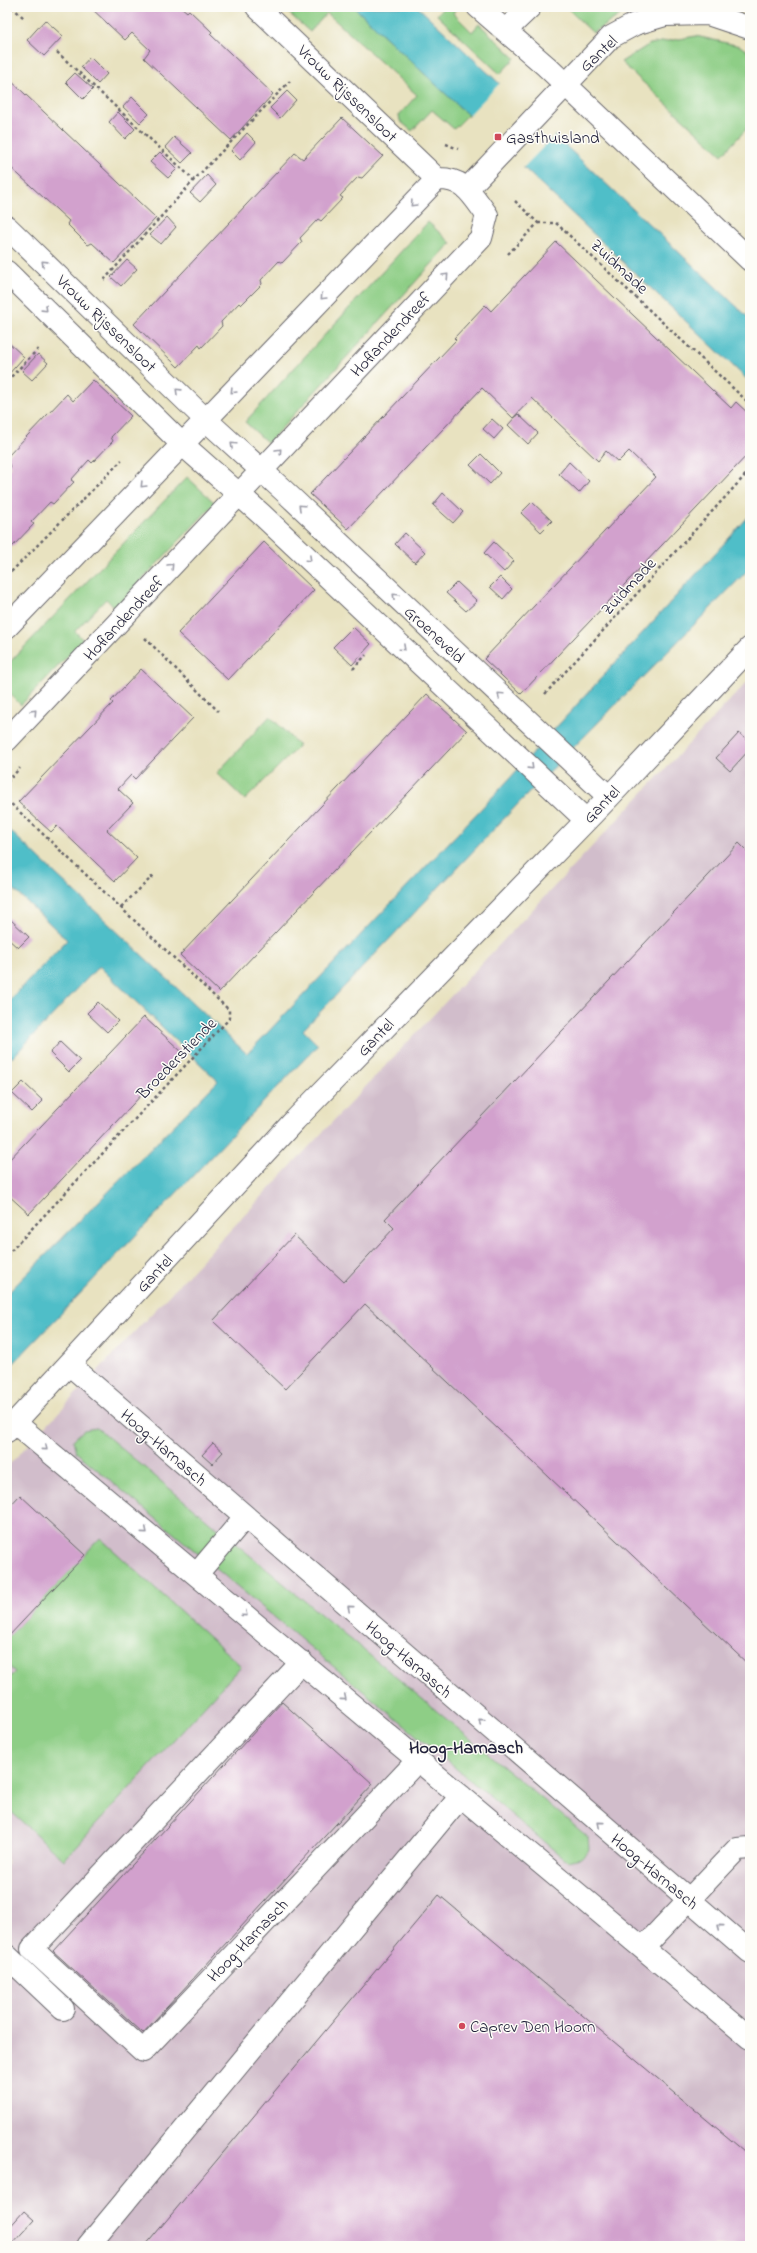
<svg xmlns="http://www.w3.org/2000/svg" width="757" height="2253" font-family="'Indie Flower',sans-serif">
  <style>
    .industrial { fill: #d1bdcb }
    .green { fill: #8ece86; stroke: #587860 }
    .water { fill: #50bec8; stroke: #397082 }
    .pier { fill: #e8e2c0 }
    .building { fill: #d2a1cd }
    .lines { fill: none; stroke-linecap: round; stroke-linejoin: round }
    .minor-casing { stroke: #67656a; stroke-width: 24 }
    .path { stroke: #67656a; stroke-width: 2.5; stroke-dasharray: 3 3; stroke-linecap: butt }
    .minor { stroke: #fff; stroke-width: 22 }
    .oneway { stroke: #9c9ca7 }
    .poi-dot { fill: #d1495b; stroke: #fdfcf7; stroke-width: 1.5 }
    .labels { text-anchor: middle; stroke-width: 3; stroke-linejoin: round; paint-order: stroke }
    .street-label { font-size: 17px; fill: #22223b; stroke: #fdfcf7 }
    .poi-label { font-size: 17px; fill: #22223b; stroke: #fdfcf7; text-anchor: start }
    .neighbourhood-label { font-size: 18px; font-weight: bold; fill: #22223b; stroke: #fdfcf7 }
  </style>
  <rect width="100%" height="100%" fill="#fdfcf7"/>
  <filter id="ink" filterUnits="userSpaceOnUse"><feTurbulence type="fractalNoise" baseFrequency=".025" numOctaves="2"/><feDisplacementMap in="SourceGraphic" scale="8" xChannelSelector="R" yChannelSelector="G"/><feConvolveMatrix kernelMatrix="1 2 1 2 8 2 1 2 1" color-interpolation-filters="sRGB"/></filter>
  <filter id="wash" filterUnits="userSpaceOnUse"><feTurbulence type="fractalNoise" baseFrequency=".012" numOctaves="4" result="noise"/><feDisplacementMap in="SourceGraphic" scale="16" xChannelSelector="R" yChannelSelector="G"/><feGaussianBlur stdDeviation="0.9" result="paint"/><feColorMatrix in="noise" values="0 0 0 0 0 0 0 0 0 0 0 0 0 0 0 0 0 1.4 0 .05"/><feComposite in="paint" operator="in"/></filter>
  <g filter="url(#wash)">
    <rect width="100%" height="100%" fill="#e8e2c0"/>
    <!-- industrial -->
    <path class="industrial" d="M750 679V2246H7V1467Z"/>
    <!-- green -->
    <path class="green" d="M282 7H354L468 115 454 129 432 110 412 131 400 121 399 115 417 95 327 13 310 32Z
      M444 7H457L453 13 472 32 479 24 515 58 500 74 437 15Z
      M566 7H604L607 11 611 7H638L626 11 593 33Z
      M696 36 740 46 750 53V125L722 155 621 62 650 44Z
      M428 222 451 243 268 443 245 422Z
      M187 477 215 503 115 608 106 599 75 631 83 640 21 705 7 691V665Z
      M270 716 299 746 245 800 217 773Z
      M97 1428 588 1837 589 1849 581 1858 567 1861 76 1452 73 1440 84 1430Z
      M100 1538 241 1666 64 1860 7 1808V1680L15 1672 7 1665V1638Z"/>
    <!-- water -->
    <path class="water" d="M354 7H418L750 319V382Z
      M750 515V568L517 805 303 1030 318 1045 7 1370V1294L218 1081 99 966 12 1058 7 1053V1003L67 940 7 883V828L247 1054 500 789Z"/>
    <!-- pier -->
    <path class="pier" d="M501 82 556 134 522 169 467 117Z"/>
    <g id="blocks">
      <!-- building -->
      <path class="building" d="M90 7H181L187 12 189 10 212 32 210 34 273 94 231 140 144 58 150 50 132 33 125 40Z
        M45 20 63 36 44 56 27 40Z
        M90 57 107 74 98 84 81 67Z
        M75 73 93 89 83 99 66 82Z
        M7 77 156 218 114 263 92 243 88 245 67 224 69 221 7 164Z
        M287 91 296 100 280 118 270 108Z
        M132 97 149 114 140 123 123 107Z
        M118 112 135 129 125 139 109 122Z
        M342 118 383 156 362 178 358 177 340 196 343 198 321 221 318 219 300 238 302 242 282 263 279 261 261 280 262 284 241 305 239 303 221 322 222 326 201 348 199 345 178 367 134 324 294 154 295 153 303 159Z
        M247 133 256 142 240 160 231 151Z
        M174 137 192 153 182 163 165 147Z
        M160 152 177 169 168 178 150 162Z
        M207 175 216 185 200 202 190 193Z
        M167 217 176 227 161 244 150 235Z
        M556 242 731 408 736 402 750 415V452L521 694 484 659 656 477 629 451 618 462 606 451 598 461 532 398 513 418 482 388 348 529 310 494 456 340 454 338 485 305 491 311Z
        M127 260 137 269 121 286 111 277Z
        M7 341 24 357 7 376Z
        M38 354 48 363 32 380 22 371Z
        M93 380 131 416 111 437 113 441 92 463 89 460 71 480 74 482 53 504 50 502 31 522 34 524 12 547 9 545 7 547V471L11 466 7 463V457L67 394 73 401Z
        M518 414 538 433 528 444 508 425Z
        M492 419 503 429 494 439 483 429Z
        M481 454 500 473 490 484 470 465Z
        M569 462 589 481 579 493 559 474Z
        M443 493 463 512 453 523 433 505Z
        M532 502 552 521 541 532 521 513Z
        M405 533 425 552 415 563 395 544Z
        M264 542 314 590 228 680 178 633Z
        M494 542 514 561 504 572 484 553Z
        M500 577 512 589 503 599 490 587Z
        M457 582 477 601 466 611 446 593Z
        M353 627 371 644 352 665 333 647Z
        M141 669 193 718 135 779 131 775 118 789 133 803 107 830 137 858 115 881 57 826 51 832 18 802 113 703 111 701Z
        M427 694 467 731 219 992 180 955Z
        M739 733 750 742V749L730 771 716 758Z
        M739 843 750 854V1666L365 1304 285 1389 213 1321 294 1235 344 1282 394 1228 385 1219Z
        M9 918 29 937 18 948 7 938V920Z
        M98 1002 118 1021 107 1032 87 1013Z
        M144 1017 182 1052 29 1214 7 1194V1162Z
        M60 1042 80 1061 69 1072 50 1053Z
        M23 1082 43 1101 32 1112 12 1093Z
        M213 1443 223 1452 212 1464 202 1455Z
        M20 1495 85 1555 7 1638V1509Z
        M282 1702 373 1784 143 2033 53 1951Z
        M439 1895 750 2156V2246H145Z
        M24 2211 34 2220 10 2246H7V2230Z"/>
    </g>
  </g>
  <g filter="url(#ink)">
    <use href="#blocks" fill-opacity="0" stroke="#67656a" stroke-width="1"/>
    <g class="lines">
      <!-- minor casing -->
      <g class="minor-casing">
        <path id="minor" d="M257 7 437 179
          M478 7 546 66 750 260
          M506 30 530 7
          M467 189 611 37 635 24 665 15 708 14 750 28
          M7 227 205 419 283 490 609 797
          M7 272 182 444 261 514 586 820
          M7 627 437 179C465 178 472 195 487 215L481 238 7 740
          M70 1365 750 1952
          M15 1423 750 2038
          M7 1431 295 1120 609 797 750 648
          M197 1574 245 1517
          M302 1662 32 1949 143 2051 418 1760
          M643 1948 737 1849 750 1848
          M7 1956 63 2009
          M88 2246 461 1796"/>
      </g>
      <!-- path -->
      <path class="path" d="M12 7 24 18
        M57 52 194 180
        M446 144 458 149
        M538 223H556L750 404
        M508 254 538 223 515 201
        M104 280 194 180 290 81
        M7 381 40 347
        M7 576 122 460
        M145 638 218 711
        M353 669 366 655
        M545 694 750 470
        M7 782 20 768
        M7 800 229 1010V1019L7 1255
        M121 907 155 874"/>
      <!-- minor -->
      <use href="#minor" class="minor"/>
    </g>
    <!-- one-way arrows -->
    <defs><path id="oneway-chevron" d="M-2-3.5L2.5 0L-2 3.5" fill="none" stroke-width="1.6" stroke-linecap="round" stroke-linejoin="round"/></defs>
    <g class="oneway">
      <use href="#oneway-chevron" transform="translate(413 204) rotate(134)"/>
      <use href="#oneway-chevron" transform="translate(44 263) rotate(-136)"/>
      <use href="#oneway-chevron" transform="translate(446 276) rotate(-47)"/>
      <use href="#oneway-chevron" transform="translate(323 297) rotate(134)"/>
      <use href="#oneway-chevron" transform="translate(45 309) rotate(44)"/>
      <use href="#oneway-chevron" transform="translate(178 391) rotate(-136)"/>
      <use href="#oneway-chevron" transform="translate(233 391) rotate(134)"/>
      <use href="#oneway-chevron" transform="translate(233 445) rotate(-137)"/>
      <use href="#oneway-chevron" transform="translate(279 451) rotate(-47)"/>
      <use href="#oneway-chevron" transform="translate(143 485) rotate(134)"/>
      <use href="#oneway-chevron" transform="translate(301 507) rotate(-137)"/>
      <use href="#oneway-chevron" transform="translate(309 559) rotate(43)"/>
      <use href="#oneway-chevron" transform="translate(171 566) rotate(-47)"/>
      <use href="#oneway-chevron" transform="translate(395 596) rotate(-137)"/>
      <use href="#oneway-chevron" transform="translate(403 648) rotate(43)"/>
      <use href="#oneway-chevron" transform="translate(500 695) rotate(-137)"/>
      <use href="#oneway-chevron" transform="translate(34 712) rotate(-47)"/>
      <use href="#oneway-chevron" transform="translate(531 767) rotate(44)"/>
      <use href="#oneway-chevron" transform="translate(45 1448) rotate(40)"/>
      <use href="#oneway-chevron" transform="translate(145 1531) rotate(40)"/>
      <use href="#oneway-chevron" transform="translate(350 1608) rotate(-139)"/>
      <use href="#oneway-chevron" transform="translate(245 1614) rotate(40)"/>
      <use href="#oneway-chevron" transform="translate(344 1698) rotate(40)"/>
      <use href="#oneway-chevron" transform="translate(481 1721) rotate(-139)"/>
      <use href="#oneway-chevron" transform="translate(600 1824) rotate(-139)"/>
      <use href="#oneway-chevron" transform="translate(720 1927) rotate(-140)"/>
    </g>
  </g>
  <!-- markers -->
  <g class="poi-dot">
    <rect x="494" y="133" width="8" height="8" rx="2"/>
    <circle cx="462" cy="2026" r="4"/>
  </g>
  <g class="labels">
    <!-- street labels -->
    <g class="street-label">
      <text transform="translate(598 53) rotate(-43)" y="6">Gantel</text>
      <text transform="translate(348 93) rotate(44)" y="6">Vrouw Rijssensloot</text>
      <text transform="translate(620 266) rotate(43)" y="6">Zuidmade</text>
      <text transform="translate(107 323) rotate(44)" y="6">Vrouw Rijssensloot</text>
      <text transform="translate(390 334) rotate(-47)" y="6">Hoflandendreef</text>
      <text transform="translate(628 586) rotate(-47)" y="6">Zuidmade</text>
      <text transform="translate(123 618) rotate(-47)" y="6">Hoflandendreef</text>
      <text transform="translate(435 634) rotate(43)" y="6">Groeneveld</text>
      <text transform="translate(601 804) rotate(-46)" y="6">Gantel</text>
      <text transform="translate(375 1037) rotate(-46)" y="6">Gantel</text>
      <text transform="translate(176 1058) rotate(-46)" y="6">Broederstiende</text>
      <text transform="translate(154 1273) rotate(-47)" y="6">Gantel</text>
      <text transform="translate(164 1447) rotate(41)" y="6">Hoog-Harnasch</text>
      <text transform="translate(409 1659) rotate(41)" y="6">Hoog-Harnasch</text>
      <text transform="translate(655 1871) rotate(40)" y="6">Hoog-Harnasch</text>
      <text transform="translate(247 1940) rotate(-46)" y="6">Hoog-Harnasch</text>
    </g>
    <!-- poi labels -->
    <g class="poi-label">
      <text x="506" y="143">Gasthuisland</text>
      <text x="470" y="2032">Caprev Den Hoorn</text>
    </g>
    <!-- neighbourhood labels -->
    <g class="neighbourhood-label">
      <text x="466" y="1753">Hoog-Harnasch</text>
    </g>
  </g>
  <!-- margin -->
  <rect width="757" height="2253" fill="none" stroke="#fdfcf7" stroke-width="24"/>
</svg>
